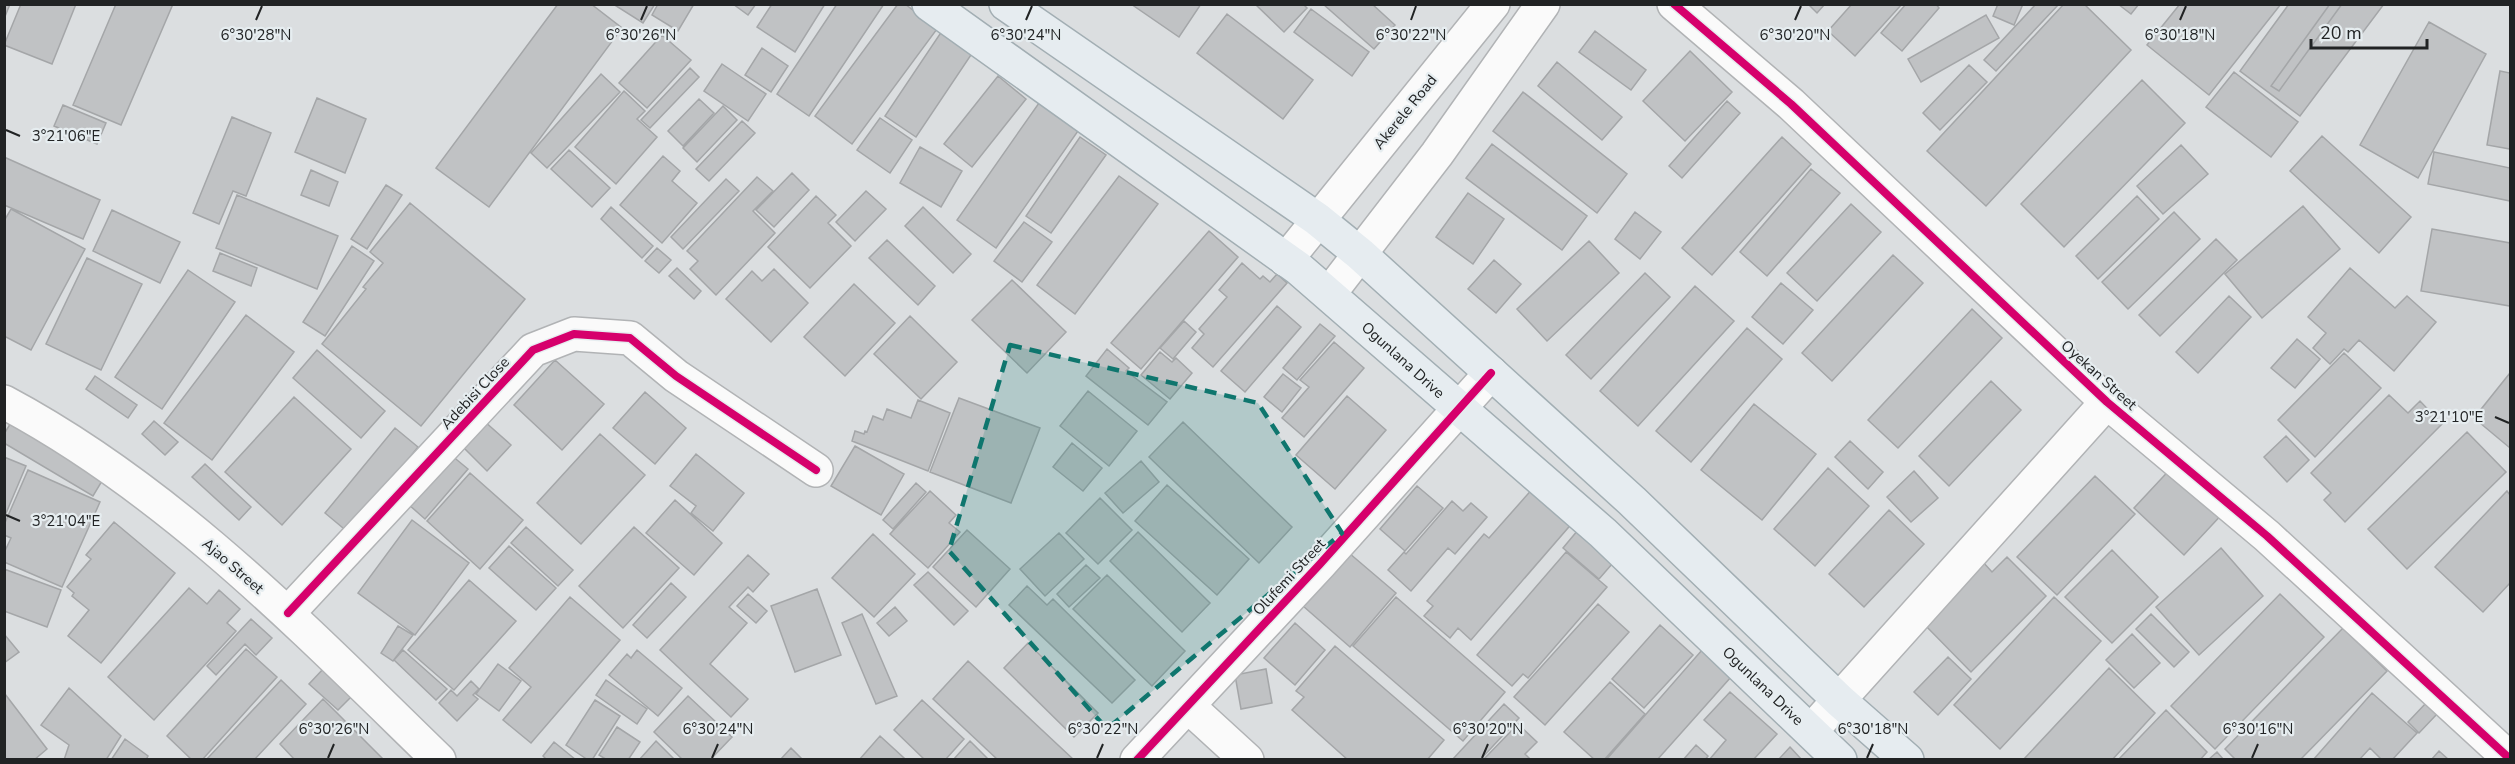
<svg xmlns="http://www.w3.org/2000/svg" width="2515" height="764" font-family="'Nunito Sans',sans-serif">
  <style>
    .building { fill: #c0c2c4; stroke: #a4a6a8; stroke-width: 1.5 }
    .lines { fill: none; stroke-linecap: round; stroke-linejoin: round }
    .minor-casing { stroke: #b1b3b5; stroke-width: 36 }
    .major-casing { stroke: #a2aeb3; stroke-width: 36 }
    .minor { stroke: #fafafa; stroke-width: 33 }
    .major { stroke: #e6ecf0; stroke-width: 33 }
    .cycleway-casing { stroke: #e6edf0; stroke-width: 11 }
    .cycleway { stroke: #d6006c; stroke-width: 8 }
    .marked { fill: #0f766e; fill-opacity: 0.2; stroke: #0f766e; stroke-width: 4.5; stroke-dasharray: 12 8; stroke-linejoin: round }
    .ticks { fill: none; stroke: #212324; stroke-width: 2 }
    .labels { text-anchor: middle; stroke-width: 4.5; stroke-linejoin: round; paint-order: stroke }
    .street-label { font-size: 15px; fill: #212324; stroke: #e6edf0 }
    .ticks-label { font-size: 15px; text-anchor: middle; fill: #212324; stroke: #e6edf0; stroke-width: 4.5; stroke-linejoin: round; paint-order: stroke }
  </style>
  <rect width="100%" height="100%" fill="#dbdee0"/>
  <!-- building -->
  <path class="building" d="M4 4H10L4 19Z
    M21 4H76L52 64 4 45Z
    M116 4H173L121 125 73 105Z
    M558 4H591L622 28 489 207 436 168Z
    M613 4H655L643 23Z
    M658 4H694L678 31 652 15Z
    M733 4H756L748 15Z
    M772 4H825L795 52 757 27Z
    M837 4H884L809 116 777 94Z
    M898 4H905L937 29 852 144 815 116Z
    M1131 4H1201L1179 37Z
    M1255 4H1303L1307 8 1284 32Z
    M1323 4H1372L1395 25 1374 49Z
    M1808 4H1825L1817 13Z
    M1852 4H1902L1855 56 1828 31Z
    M1906 4H1936L1939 8 1902 51 1881 33Z
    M1998 4H2023L2014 25 1993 16Z
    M2036 4H2059L1996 71 1984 60Z
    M2064 4H2084L2131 50 1986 206 1927 151Z
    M2118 4H2139L2131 14Z
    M2180 4H2281L2209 95 2147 45Z
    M2289 4H2330L2271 86 2279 91 2342 4H2384L2300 116 2240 71Z
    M2330 4H2342L2279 91 2271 86Z
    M1311 9 1369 52 1352 76 1294 32Z
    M1227 14 1313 80 1283 119 1197 53Z
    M1986 15 1999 38 1921 82 1908 59Z
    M948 22 979 43 916 137 885 116Z
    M2429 22 2486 54 2418 178 2360 145Z
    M1595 31 1646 70 1631 90 1579 52Z
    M662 35 691 60 647 108 619 83Z
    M762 48 788 66 771 92 745 75Z
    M1690 51 1732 92 1685 141 1643 101Z
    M1557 62 1622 117 1602 140 1538 86Z
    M722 64 766 94 748 121 704 91Z
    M1969 65 1987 82 1940 130 1923 113Z
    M690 68 699 77 650 128 641 120Z
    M2500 71 2510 73V149L2487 145Z
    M2234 72 2298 122 2271 157 2206 107Z
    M601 74 620 92 547 168 531 153Z
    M998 76 1026 99 972 167 944 144Z
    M2142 80 2185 123 2064 247 2021 204Z
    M624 91 645 111 637 119 657 137 616 184 575 147Z
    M1523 92 1627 174 1597 213 1493 131Z
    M317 98 366 119 345 173 295 152Z
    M699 99 714 113 683 146 668 131Z
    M1727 101 1740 113 1682 178 1669 166Z
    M1039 103 1078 131 996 248 957 220Z
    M63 105 106 123 97 144 54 126Z
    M723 106 737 120 697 162 683 148Z
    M232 117 271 133 246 196 233 191 219 224 193 213Z
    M880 118 912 140 890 173 857 150Z
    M742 121 755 133 709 181 696 169Z
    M2322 136 2411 217 2379 253 2290 171Z
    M1080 137 1106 155 1051 233 1026 216Z
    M1782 137 1811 164 1712 275 1682 248Z
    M1492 144 1587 216 1562 250 1466 178Z
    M2181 145 2208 174 2163 214 2137 186Z
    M920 147 962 171 941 207 900 183Z
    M569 150 610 188 592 207 551 169Z
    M2434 152 2510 168V201L2428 184Z
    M663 156 680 171 672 181 697 203 662 243 620 205Z
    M4 157 100 200 83 239 4 205Z
    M1811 169 1840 193 1767 276 1740 252Z
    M311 170 338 182 329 206 301 195Z
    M792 173 809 190 774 227 756 210Z
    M1119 176 1158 204 1075 314 1037 285Z
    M757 177 773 191 753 211 775 233 716 295 690 269 698 261 687 251Z
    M726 179 739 191 683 249 671 237Z
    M386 185 402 195 367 249 351 239Z
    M866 191 886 209 855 241 836 222Z
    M1468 193 1504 219 1473 264 1436 237Z
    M237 195 338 236 317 289 216 248Z
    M816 196 836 215 828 223 851 246 810 288 768 247Z
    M2137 196 2159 219 2098 279 2076 256Z
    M410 203 525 299 421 426 322 344 366 289 363 287 383 263 370 252Z
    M1851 204 1881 232 1817 301 1787 273Z
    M2303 206 2340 249 2262 318 2225 274Z
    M611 207 653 246 642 258 601 219Z
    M923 207 971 254 953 273 905 226Z
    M11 209 85 249 31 350 4 336V221Z
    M112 210 180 242 160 283 93 251Z
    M1635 212 1661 232 1640 259 1615 239Z
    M2174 212 2200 239 2128 309 2102 282Z
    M1024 222 1052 242 1022 282 994 261Z
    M2432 229 2510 243V306L2421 291Z
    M1209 231 1238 257 1141 369 1111 343Z
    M2216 239 2237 260 2160 336 2139 315Z
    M887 240 935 286 918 305 869 258Z
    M1589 241 1619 273 1547 341 1517 309Z
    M352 246 374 261 325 336 303 322Z
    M657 248 671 260 659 273 645 261Z
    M220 253 257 268 251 286 213 271Z
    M1893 255 1923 283 1832 381 1802 353Z
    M87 258 142 284 101 370 46 344Z
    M1494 260 1521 284 1496 313 1468 289Z
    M1242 263 1260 279 1263 276 1270 282 1277 274 1287 283 1213 367 1192 348 1204 334 1199 329 1227 297 1219 290Z
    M677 268 701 291 694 299 669 276Z
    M2350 268 2395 308 2407 296 2436 322 2394 371 2359 340 2348 352 2344 349 2330 364 2313 348 2326 333 2308 317Z
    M774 269 808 303 771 342 726 299 752 271 762 281Z
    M188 270 235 302 162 409 115 377Z
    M1645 273 1670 297 1591 379 1566 355Z
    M1012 280 1066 332 1027 373 972 320Z
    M1781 283 1813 310 1783 344 1752 317Z
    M854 284 895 323 845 376 804 337Z
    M1695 286 1734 321 1638 426 1600 391Z
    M2229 296 2251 317 2198 373 2176 352Z
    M1277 306 1301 327 1245 392 1221 371Z
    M1972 309 2002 338 1898 448 1868 420Z
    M246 315 294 352 212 460 164 423Z
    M910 316 957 362 921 399 874 354Z
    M1184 321 1196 332 1173 359 1160 348Z
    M1320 324 1335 336 1297 380 1283 368Z
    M1747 328 1782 359 1691 462 1656 431Z
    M2297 339 2320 359 2295 388 2271 368Z
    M1334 342 1364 368 1304 437 1282 418 1309 387 1300 380Z
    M1107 349 1129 368 1126 371 1167 402 1148 425 1086 376Z
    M317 350 385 411 361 438 293 378Z
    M1160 352 1172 362 1176 358 1192 373 1170 399 1141 375Z
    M2344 353 2381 388 2315 457 2278 420Z
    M555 360 604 404 562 450 514 405Z
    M2510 373V448L2474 418Z
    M1283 374 1301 388 1282 412 1264 397Z
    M95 376 137 405 128 418 86 389Z
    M1991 381 2021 410 1949 486 1919 456Z
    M1088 391 1137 431 1109 466 1060 426Z
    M645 392 686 428 655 464 613 428Z
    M2389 395 2408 413 2420 401 2442 424 2345 522 2324 500 2331 493 2311 473Z
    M1347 396 1386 430 1335 489 1296 455Z
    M294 397 351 449 282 525 225 472Z
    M959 398 1040 428 1011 503 930 472Z
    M918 400 950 413 928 471 852 441 855 431 864 434 865 431 867 432 873 416 883 420 887 409 911 418Z
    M1754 404 1816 454 1762 520 1701 470Z
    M12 421 105 476 93 496 4 443V434Z
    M154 421 178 442 165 455 142 434Z
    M484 421 511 445 487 471 461 445Z
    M1183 422 1292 527 1259 563 1149 457Z
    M395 428 418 447 349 533 325 513Z
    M2467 432 2506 472 2407 569 2368 529Z
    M600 434 645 475 581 544 537 503Z
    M2286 436 2309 460 2287 482 2264 457Z
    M1850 441 1883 472 1868 489 1835 457Z
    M1072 443 1102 468 1083 491 1053 467Z
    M855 446 904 474 881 515 831 486Z
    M696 454 744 493 713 531 691 513 696 506 670 486Z
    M451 455 468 469 425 519 408 504Z
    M4 457 26 466 4 518Z
    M1141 461 1159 482 1123 513 1105 493Z
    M205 464 251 507 239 520 192 477Z
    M2175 464 2225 511 2184 555 2134 508Z
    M1828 468 1869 506 1815 566 1774 529Z
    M28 470 100 502 62 587 4 562V553L11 538 4 535V525Z
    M1914 471 1938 498 1911 522 1887 497Z
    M470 473 523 520 480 569 427 521Z
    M2095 476 2135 514 2057 595 2017 557Z
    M916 483 926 492 893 529 883 520Z
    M1167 485 1249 559 1217 595 1135 521Z
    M1417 486 1443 508 1405 551 1380 529Z
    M1535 486 1574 521 1471 640 1458 628 1450 638 1424 616 1433 606 1427 601 1484 534 1489 538Z
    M930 491 956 515 949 523 960 532 928 568 890 534Z
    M2507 491 2510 495V583L2483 612 2435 567Z
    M1100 498 1132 530 1098 564 1066 533Z
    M675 500 722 543 694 575 646 533Z
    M1452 501 1463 511 1471 503 1487 517 1455 554 1448 548 1411 591 1388 570 1404 552 1406 554Z
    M1889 510 1924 544 1864 607 1829 574Z
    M412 520 469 563 415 635 358 593Z
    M114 522 175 573 101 663 68 636 89 610 72 596 74 593 67 587 91 559 86 555Z
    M1583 524 1619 556 1599 579 1563 548Z
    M526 527 573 570 558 586 511 543Z
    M634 527 679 568 623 628 579 586Z
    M967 530 1010 569 976 607 933 567Z
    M1138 532 1210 603 1182 632 1110 561Z
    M1059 533 1084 559 1045 596 1020 569Z
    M873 534 915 574 874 617 832 578Z
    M509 546 556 588 536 610 489 568Z
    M2221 548 2263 596 2199 655 2156 607Z
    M2112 550 2158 597 2112 643 2065 597Z
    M1566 552 1607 587 1528 678 1523 674 1512 686 1477 655Z
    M1349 553 1396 593 1350 647 1303 606Z
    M748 555 769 574 753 592 748 587 729 607 747 623 710 664 748 699 731 717 660 650Z
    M2007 557 2046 596 1971 672 1923 623 1983 562 1992 572Z
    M1086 565 1100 578 1069 607 1057 594Z
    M4 569 61 590 47 627 4 611Z
    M928 572 968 611 954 625 914 585Z
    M1107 575 1185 651 1152 686 1073 609Z
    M469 580 516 621 454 690 408 650Z
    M671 583 686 597 647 638 633 625Z
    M1027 586 1047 605 1053 599 1135 680 1112 703 1009 605Z
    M189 588 207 604 219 590 240 609 227 623 236 631 154 720 108 677Z
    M817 589 841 655 795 672 771 606Z
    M748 594 767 611 756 623 737 606Z
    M2280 594 2324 637 2215 749 2171 706Z
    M570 597 620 640 531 743 503 720 531 687 509 668Z
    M1396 597 1505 692 1463 741 1353 646Z
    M2054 597 2101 641 2000 749 1954 705Z
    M1598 604 1629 632 1545 725 1514 697Z
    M895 607 907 621 889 636 877 623Z
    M862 614 897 696 876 704 842 623Z
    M2151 614 2189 652 2174 667 2136 629Z
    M251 619 272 638 256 655 245 644 216 675 207 666Z
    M1295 623 1325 650 1295 685 1264 658Z
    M1660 625 1693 655 1644 708 1612 679Z
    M398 626 413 635 393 661 381 653Z
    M2343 628 2387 671 2300 760H2236L2225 749Z
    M4 634 19 652 4 663Z
    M2132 634 2160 663 2134 688 2106 660Z
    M1028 643 1098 713 1074 737 1004 668Z
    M1335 646 1444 740 1427 760H1348L1292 710 1304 697 1296 691Z
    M246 649 277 677 202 760H192L167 736Z
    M403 650 447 689 436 700 394 660Z
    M637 650 682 688 658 716 609 675 627 654 631 658Z
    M1702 650 1731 677 1657 760H1606Z
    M1948 657 1971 679 1938 715 1914 692Z
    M968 661 1074 760H998L933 699Z
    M498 664 521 681 499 711 476 694Z
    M324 668 353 695 338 710 309 684Z
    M2109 668 2155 713 2112 760H2023Z
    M1266 669 1272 703 1241 709 1235 675Z
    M281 680 306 704 254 760H206Z
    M606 680 647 709 637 724 596 695Z
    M471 681 479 689 473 695 478 699 457 721 439 703 451 690 457 696Z
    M1610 682 1645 714 1604 760H1595L1564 732Z
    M69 688 121 736 106 760H64L69 745 41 725Z
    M1730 692 1777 734 1753 760H1709L1726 740 1704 720Z
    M2372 693 2417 733 2392 760H2382L2370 748 2359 760H2313Z
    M5 694 47 749 34 760H4Z
    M688 696 732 737 710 760H683L654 732Z
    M323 699 384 760H295L280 744Z
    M595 700 620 716 592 760H588L566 745Z
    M922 700 964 739 945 760H925L894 730Z
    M2426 703 2437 714 2419 733 2408 722Z
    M1504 704 1519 718 1480 760H1452Z
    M2166 710 2207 752 2200 760H2118Z
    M1518 724 1537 742 1525 754 1531 760H1483Z
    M617 727 640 742 628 760H607L599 755Z
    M880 736 904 758 903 760H859Z
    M125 739 148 756 146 760H111Z
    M656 741 675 760H639Z
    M970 741 989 760H953Z
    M554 742 576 760H547L543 756Z
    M1696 745 1708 756 1705 760H1683Z
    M1790 747 1802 760H1778Z
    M791 748 803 760H780Z
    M2439 751 2449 760H2431Z
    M2217 752 2224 760H2208Z"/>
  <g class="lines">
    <!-- minor casing -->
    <g class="minor-casing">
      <path id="minor" d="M1674 4 1791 104 2107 402 2267 536 2510 759
        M1286 260 1493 4
        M1329 294 1437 154 1543 4
        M4 402C171 491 304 629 439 760
        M288 613 533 350 574 334 630 338 676 376 816 470
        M1188 706 1247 760
        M1811 731 2107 402
        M1137 760 1320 564 1491 373"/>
    </g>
    <!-- major casing -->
    <g class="major-casing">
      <path id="major" d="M929 4 1298 268 1603 533 1840 760
        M1006 4 1317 219 1360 254 1632 501 1840 701 1907 760"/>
    </g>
    <!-- minor -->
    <use href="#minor" class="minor"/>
    <!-- major -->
    <use href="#major" class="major"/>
    <!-- cycleway casing -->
    <g class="cycleway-casing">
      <path id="cycleway" d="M1674 4 1791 104 2107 402 2267 536 2510 759
        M288 613 533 350 574 334 630 338 676 376 816 470
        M1137 760 1320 564 1491 373"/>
    </g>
    <!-- cycleway -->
    <use href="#cycleway" class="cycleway"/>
  </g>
  <!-- marked area -->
  <path class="marked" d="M1010 345 1258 403 1342 533 1107 729 949 551Z"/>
  <!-- ticks -->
  <path class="ticks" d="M256 20 262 6M641 20 647 6M1026 20 1032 6M1411 20 1416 6M1795 20 1801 6M2180 20 2186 6M6 130 20 136M2495 417 2509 423M6 515 20 521M328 758 334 744M712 758 718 744M1097 758 1103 744M1482 758 1488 744M1867 758 1873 744M2252 758 2258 744"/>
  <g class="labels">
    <!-- street labels -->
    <g class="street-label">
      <text transform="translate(1405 112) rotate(-51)" y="5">Akerele Road</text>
      <text transform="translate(1403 360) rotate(42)" y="5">Ogunlana Drive</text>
      <text transform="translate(2099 375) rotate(42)" y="5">Oyekan Street</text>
      <text transform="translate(475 393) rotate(-47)" y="5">Adebisi Close</text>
      <text transform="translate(233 566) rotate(41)" y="5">Ajao Street</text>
      <text transform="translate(1289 577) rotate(-47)" y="5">Olufemi Street</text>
      <text transform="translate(1763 686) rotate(44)" y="5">Ogunlana Drive</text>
    </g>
  </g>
  <g class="ticks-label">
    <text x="1411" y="40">6°30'22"N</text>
    <text x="256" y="40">6°30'28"N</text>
    <text x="641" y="40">6°30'26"N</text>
    <text x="1026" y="40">6°30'24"N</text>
    <text x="1795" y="40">6°30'20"N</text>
    <text x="2180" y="40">6°30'18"N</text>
    <text x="66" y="141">3°21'06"E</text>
    <text x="2449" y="422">3°21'10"E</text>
    <text x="66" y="526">3°21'04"E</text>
    <text x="334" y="734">6°30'26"N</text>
    <text x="718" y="734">6°30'24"N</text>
    <text x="1103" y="734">6°30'22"N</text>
    <text x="1488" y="734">6°30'20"N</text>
    <text x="1873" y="734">6°30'18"N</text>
    <text x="2258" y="734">6°30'16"N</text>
  </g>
  <!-- border -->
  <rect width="2515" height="764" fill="none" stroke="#212324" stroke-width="12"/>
  <!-- scale -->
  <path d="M2311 39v9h116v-9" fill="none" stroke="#212324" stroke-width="3"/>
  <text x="2320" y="39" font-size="18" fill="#212324" stroke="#e6edf0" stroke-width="4.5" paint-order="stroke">20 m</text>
</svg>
